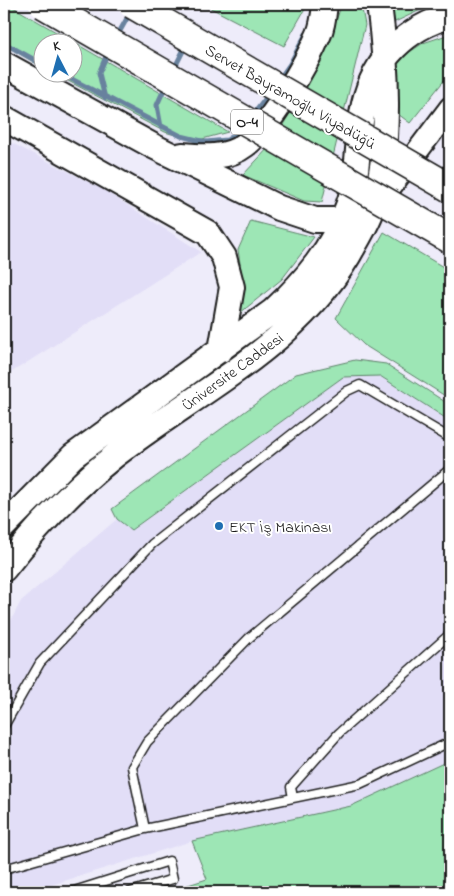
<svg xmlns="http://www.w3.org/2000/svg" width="454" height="896" font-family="'Indie Flower',sans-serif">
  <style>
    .built { fill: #e2def7 }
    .green { fill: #9de6b5; stroke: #5c8168 }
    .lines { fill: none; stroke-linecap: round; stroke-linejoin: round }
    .stream { stroke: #68829e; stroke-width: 5 }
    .lane-casing { stroke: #1c1c1c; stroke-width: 11 }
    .secondary-casing { stroke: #1c1c1c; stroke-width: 25 }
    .primary-casing { stroke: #1c1c1c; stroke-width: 28 }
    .lane { stroke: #fff; stroke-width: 8 }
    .secondary { stroke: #fff; stroke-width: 21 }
    .primary { stroke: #fff; stroke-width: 24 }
    .highway-bridge-casing { stroke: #1c1c1c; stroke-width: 31; stroke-linecap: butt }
    .highway-bridge { stroke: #fff; stroke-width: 28 }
    .poi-dot { fill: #1f6fb2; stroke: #fff; stroke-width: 2 }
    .labels { text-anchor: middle; stroke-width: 4; stroke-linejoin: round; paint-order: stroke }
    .shield { fill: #fff; stroke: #606060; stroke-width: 1 }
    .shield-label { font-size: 15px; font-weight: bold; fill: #1c1c1c }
    .street-label { font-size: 16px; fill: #1c1c1c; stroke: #fff }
    .poi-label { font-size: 16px; fill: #1c1c1c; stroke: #fff; text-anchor: start }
  </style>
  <rect width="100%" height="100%" fill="#eeecfa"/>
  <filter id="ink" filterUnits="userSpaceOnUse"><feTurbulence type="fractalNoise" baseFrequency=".02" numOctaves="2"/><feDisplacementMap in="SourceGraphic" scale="10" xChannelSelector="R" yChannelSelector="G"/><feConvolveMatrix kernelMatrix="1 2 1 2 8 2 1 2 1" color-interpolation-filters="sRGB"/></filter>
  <g filter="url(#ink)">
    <!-- built -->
    <path class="built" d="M4 139 102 189 201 252 4 377Z
      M379 376 450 421V760L351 806 192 841 29 892H4V634L21 601 117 519 132 530 343 377Z"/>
    <!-- green -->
    <path class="green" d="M4 4H8L228 132 195 141 165 132 53 73 72 72V42H42V67L4 45Z
      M203 4H308L284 46Z
      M342 4H361L365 25 322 202 304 201 243 175 270 146 321 62Z
      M390 4H426L429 6 395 22Z
      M450 34V73L410 123 394 111 395 62 423 43Z
      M251 221 314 237 282 279 240 313 243 283 238 250Z
      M384 232 450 271V399L364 345 336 318Z
      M355 360 386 364 450 405V421L380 376 343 377 131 530 117 519 112 509 296 374Z
      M194 379 200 386 4 555V541L61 480Z
      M450 760V892H166L207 879 192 841 351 806Z"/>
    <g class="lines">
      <!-- stream -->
      <path class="stream" d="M116 38 130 13
        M4 43 42 64
        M173 71 186 45
        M58 72 181 136 206 142 227 140 242 130
        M278 81 290 64 306 34
        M105 98 99 73 108 52
        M253 115 269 94
        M161 127 157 105 166 85"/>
      <!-- lane casing -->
      <g class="lane-casing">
        <path id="lane" d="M4 726 40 663 152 544 347 391 360 385 450 438
          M293 798 291 787 339 733 450 634
          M145 829 132 767 147 742 249 638 450 469
          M4 869 145 829 360 784 450 742
          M71 892 169 861 173 879 130 892"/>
      </g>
      <!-- secondary casing -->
      <g class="secondary-casing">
        <path id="secondary" d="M373 210 450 108"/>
      </g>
      <!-- primary casing -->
      <g class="primary-casing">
        <path id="primary" d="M4 64 153 146 279 208 315 220H341L353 217
          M4 118 208 233 224 257 232 287 221 350
          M182 155C203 157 227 159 245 145 270 127 307 63 319 34 323 25 324 13 325 4
          M4 526 73 456 273 311C305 281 333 248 348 206 360 173 356 138 364 104 374 60 407 27 450 16
          M4 569C36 528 73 489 114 456 200 389 302 344 355 244 361 233 368 222 372 210 392 151 387 65 379 4"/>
      </g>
      <!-- lane -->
      <use href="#lane" class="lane"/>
      <!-- secondary -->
      <use href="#secondary" class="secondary"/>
      <!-- primary -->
      <use href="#primary" class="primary"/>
      <!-- highway-bridge casing -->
      <g class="highway-bridge-casing">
        <path id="highway-bridge" d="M43 4 450 239
          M132 4 450 188"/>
      </g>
      <!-- highway-bridge -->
      <use href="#highway-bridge" class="highway-bridge"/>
    </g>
  </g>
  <!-- markers -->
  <circle class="poi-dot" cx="219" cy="526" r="5"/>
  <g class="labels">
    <!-- shield labels -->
    <rect class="shield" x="231" y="109.5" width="32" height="25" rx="4"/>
    <g class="shield-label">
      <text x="247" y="127">O-4</text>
    </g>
    <!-- street labels -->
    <g class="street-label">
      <text transform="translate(291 96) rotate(30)" y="6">Servet Bayramoğlu Viyadüğü</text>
      <text transform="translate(232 371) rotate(-36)" y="6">Üniversite Caddesi</text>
    </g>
    <!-- poi labels -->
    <g class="poi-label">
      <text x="229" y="532">EKT İş Makinası</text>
    </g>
  </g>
  <!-- margin -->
  <rect width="454" height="896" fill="none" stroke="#fff" stroke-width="20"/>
  <rect x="10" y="10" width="434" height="876" fill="none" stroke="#1c1c1c" stroke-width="2" filter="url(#ink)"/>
  <!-- north arrow -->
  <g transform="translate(58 58) rotate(354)"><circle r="24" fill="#ffffff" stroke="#a4a4a4"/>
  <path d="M0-4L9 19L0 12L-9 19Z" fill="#1f6fb2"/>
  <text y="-8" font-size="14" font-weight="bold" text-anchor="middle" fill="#1c1c1c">K</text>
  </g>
</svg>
